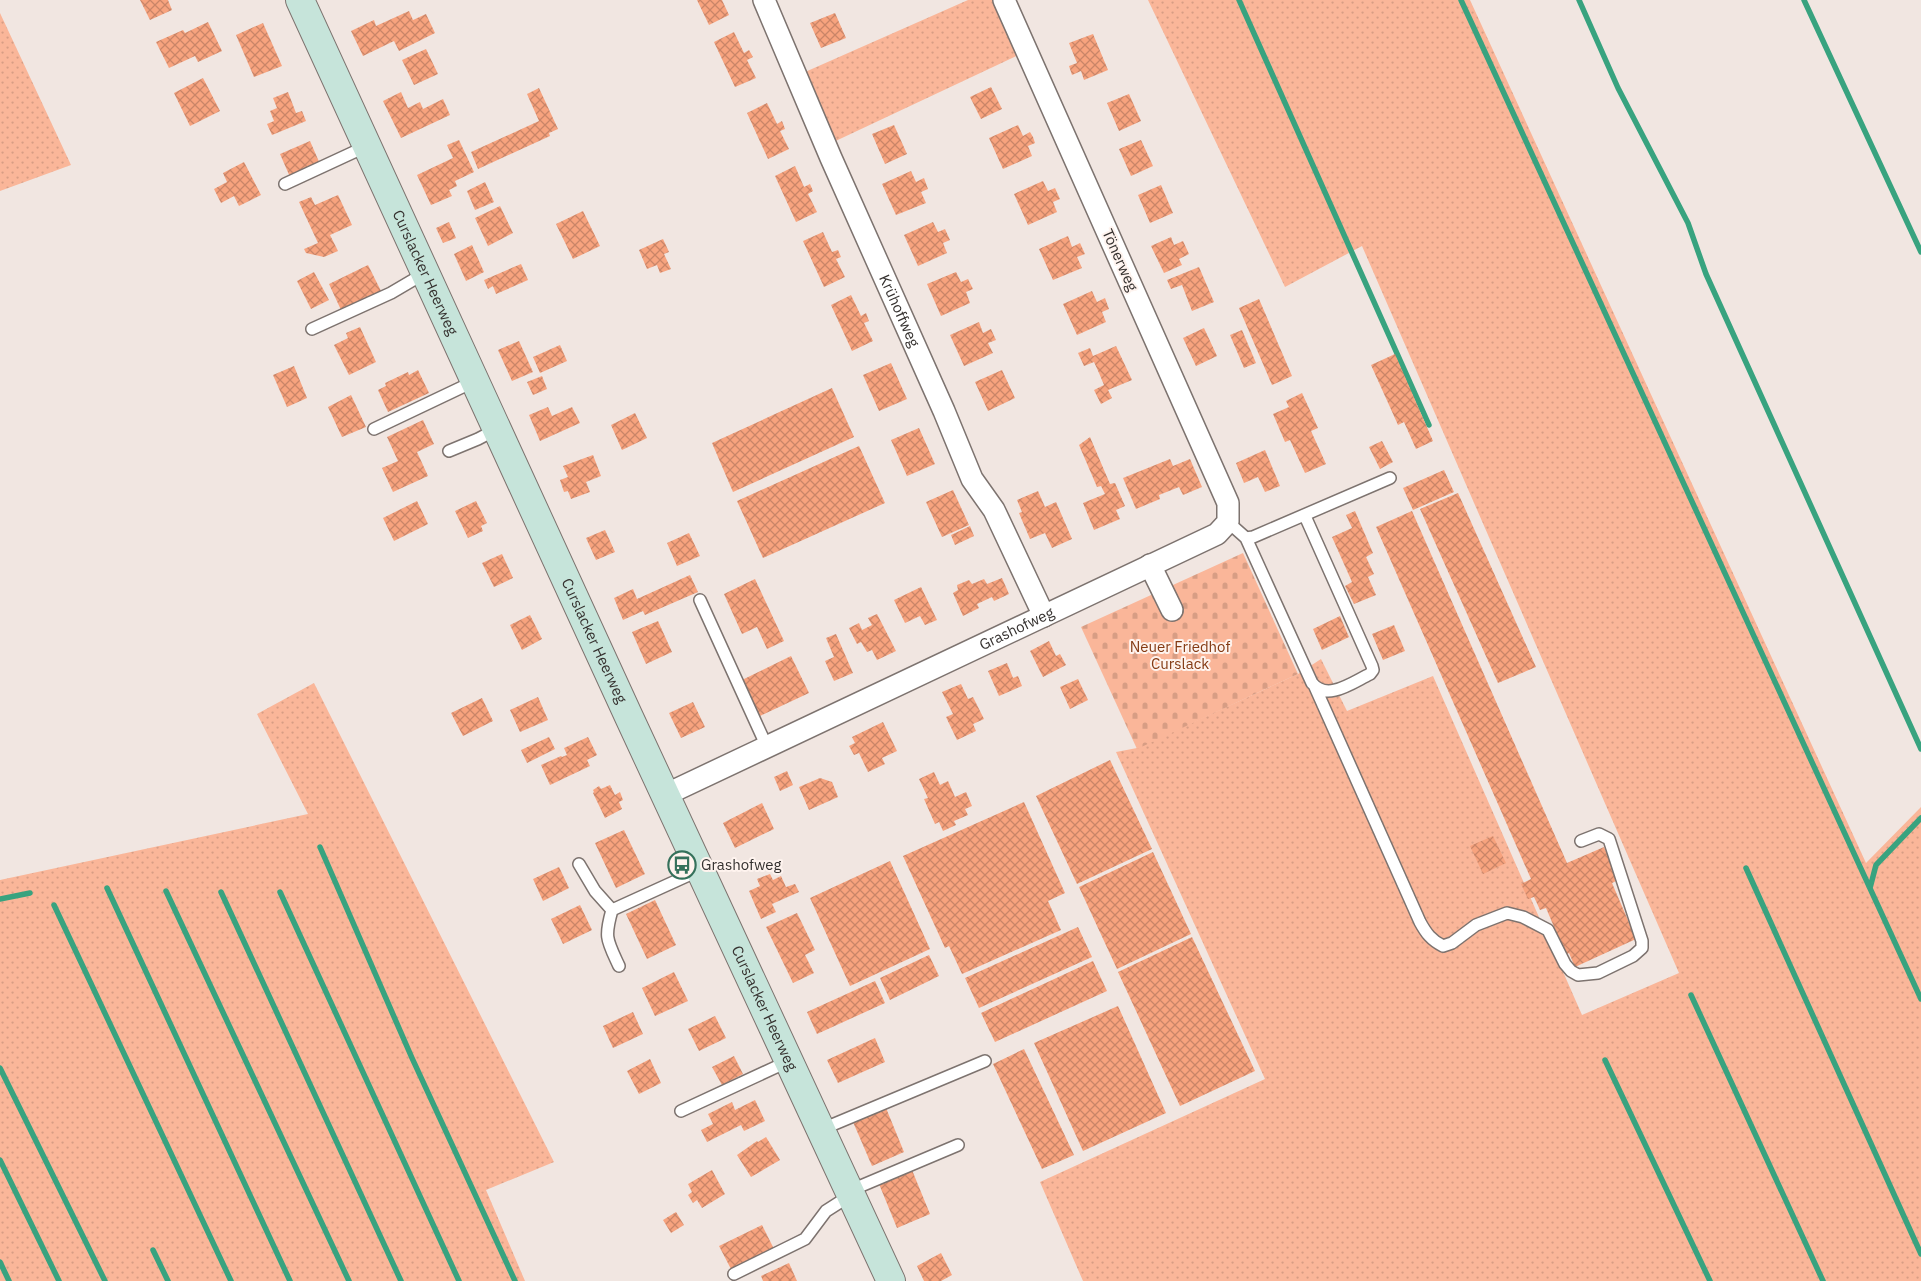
<svg xmlns="http://www.w3.org/2000/svg" width="1921" height="1281" font-family="'IBM Plex Sans',sans-serif">
  <style>
    .grass { fill: url(#grass-dots) }
    .cemetery { fill: url(#cemetery-stones) }
    .lines { fill: none; stroke-linecap: round; stroke-linejoin: round }
    .stream { stroke: #38a37f; stroke-width: 5.5 }
    .building { fill: url(#building-cross-hatch) }
    .lane-casing { stroke: #7d736f; stroke-width: 14 }
    .street-casing { stroke: #7d736f; stroke-width: 24 }
    .secondary-casing { stroke: #7d736f; stroke-width: 30 }
    .lane { stroke: #fff; stroke-width: 11 }
    .street { stroke: #fff; stroke-width: 21 }
    .secondary { stroke: #c6e4da; stroke-width: 28 }
    .labels { text-anchor: middle; stroke-width: 4; stroke-linejoin: round; paint-order: stroke }
    .street-label { font-size: 15px; fill: #35312f; stroke: #fef3ee }
    .park-label { font-size: 15px; fill: #843a13; stroke: #fef3ee }
    .poi-label { font-size: 15px; fill: #35312f; stroke: #fef3ee; text-anchor: start }
  </style>
  <defs>
    <pattern id="grass-dots" width="8" height="8" patternUnits="userSpaceOnUse" patternTransform="scale(1.25)"><rect width="8" height="8" fill="#fab699"/><path d="M2 2h.1M6 6h.1" fill="none" stroke="#d79d84" stroke-width="1.8" stroke-linecap="round"/></pattern>
    <pattern id="cemetery-stones" width="16" height="16" patternUnits="userSpaceOnUse" patternTransform="scale(1.25)"><rect width="16" height="16" fill="#fab699"/><path d="M2 7V4a2 2 0 0 1 4 0v3zM10 15v-3a2 2 0 0 1 4 0v3z" fill="#d79d84"/></pattern>
    <pattern id="building-cross-hatch" width="8" height="8" patternUnits="userSpaceOnUse" patternTransform="scale(1.25)"><rect width="8" height="8" fill="#f7a37e"/><path d="M0 0l8 8M0 8l8-8" fill="none" stroke="#c98568"/></pattern>
  </defs>
  <rect width="100%" height="100%" fill="#f1e6e1"/>
  <!-- grass -->
  <path class="grass" d="M968 0H1004L1027 51 825 146 796 76Z
    M1148 0H1470L1866 863 1921 807V1281H1083L1040 1182 1265 1079 1116 752 1137 748 1298 674 1321 659 1347 711 1433 676 1582 1015 1679 973 1362 246 1285 287Z
    M0 13 71 165 0 191Z
    M314 683 554 1162 486 1190 525 1281H0V880L308 814 257 714Z"/>
  <!-- cemetery -->
  <path class="cemetery" d="M1243 553 1298 674 1137 749 1081 627Z"/>
  <g class="lines">
    <!-- stream -->
    <path class="stream" d="M1239 0 1429 425
      M1461 0 1921 999
      M1579 0 1618 88 1688 223 1706 274 1921 749
      M1804 0 1921 252
      M320 847 412 1058 515 1281
      M1746 868 1921 1254
      M107 888 290 1281
      M1870 888 1876 865 1921 818
      M166 891 349 1281
      M221 892 401 1281
      M280 892 459 1281
      M0 899 30 893
      M54 905 231 1281
      M1691 995 1823 1281
      M1605 1060 1710 1281
      M0 1068 105 1281
      M0 1160 59 1281
      M153 1250 168 1281
      M0 1262 9 1281"/>
  </g>
  <!-- building -->
  <path class="building" d="M140 0H168L172 10 150 20Z
    M697 0H722L729 15 709 25Z
    M409 11 413 20 426 14 435 33 399 51 394 41 363 56 351 31 374 20 376 26Z
    M835 13 846 38 821 48 810 23Z
    M208 22 222 51 198 62 195 56 169 68 156 42 183 30 185 33Z
    M263 23 282 66 254 77 236 35Z
    M734 32 744 53 749 50 753 57 747 60 756 78 735 87 714 42Z
    M1093 34 1108 70 1084 80 1081 71 1072 75 1069 66 1077 63 1069 43Z
    M426 49 438 74 414 85 402 60Z
    M203 78 220 111 190 126 174 93Z
    M991 87 1002 109 981 119 970 97Z
    M539 88 558 129 549 133 550 136 478 169 471 152 539 121 527 94Z
    M288 92 296 113 302 111 306 121 272 135 267 124 274 121 270 111 277 108 273 98Z
    M401 92 408 108 420 102 423 109 443 99 450 115 401 138 383 101Z
    M1129 94 1141 121 1119 131 1107 103Z
    M767 103 777 124 782 121 785 129 780 131 789 149 768 159 747 113Z
    M894 125 907 154 885 164 872 134Z
    M1018 125 1023 136 1030 132 1033 137 1035 143 1028 146 1032 156 1003 169 989 138Z
    M459 140 474 172 455 181 457 186 449 190 452 196 431 205 417 175 453 158 447 145Z
    M1141 140 1153 166 1131 176 1119 149Z
    M310 141 320 164 290 177 280 154Z
    M244 162 261 195 239 206 234 196 221 203 214 189 227 182 223 173Z
    M795 166 804 187 810 184 813 191 808 194 817 212 796 222 775 176Z
    M911 171 916 182 924 178 928 189 921 192 926 203 896 215 882 184Z
    M1043 181 1048 191 1055 188 1060 199 1053 202 1057 212 1028 225 1014 194Z
    M485 182 494 202 475 210 467 191Z
    M1161 185 1173 213 1150 223 1138 195Z
    M338 195 352 225 330 235 338 251 324 257 306 253 304 249 318 243 299 202 311 197 315 205Z
    M500 206 513 233 488 246 475 218Z
    M583 211 600 246 573 259 556 224Z
    M449 222 456 238 443 243 436 228Z
    M933 222 938 232 945 229 950 240 943 243 947 253 918 266 904 235Z
    M823 232 832 252 838 250 841 257 836 259 845 277 824 287 803 241Z
    M1068 236 1072 247 1080 243 1085 254 1077 257 1082 268 1053 280 1039 249Z
    M1171 237 1174 245 1183 241 1189 254 1179 259 1182 265 1164 273 1151 246Z
    M663 239 669 252 664 254 671 269 660 273 657 265 647 269 639 250Z
    M472 245 484 272 466 281 454 254Z
    M521 264 528 280 496 294 493 286 488 289 484 280Z
    M368 265 381 291 341 310 329 284Z
    M1199 267 1214 302 1192 311 1182 285 1171 289 1167 280Z
    M314 272 329 300 311 309 297 281Z
    M956 272 961 282 968 279 973 289 966 292 970 303 941 316 927 284Z
    M1092 291 1097 302 1105 298 1109 309 1102 312 1106 322 1077 335 1063 304Z
    M851 295 861 316 866 313 869 321 864 323 873 341 852 351 831 305Z
    M1259 299 1292 376 1272 385 1239 308Z
    M979 322 983 333 991 329 996 340 988 343 993 353 964 366 950 335Z
    M360 327 376 362 349 375 334 345 348 338 346 333Z
    M1204 328 1217 356 1196 366 1183 338Z
    M1242 330 1256 363 1244 368 1230 335Z
    M519 341 533 372 512 381 498 350Z
    M560 345 567 361 540 373 533 357Z
    M1116 346 1132 380 1108 390 1112 398 1101 404 1094 390 1104 385 1099 373 1094 362 1084 366 1078 353 1090 348 1093 356Z
    M1395 354 1433 441 1416 449 1404 422 1398 425 1371 365Z
    M891 363 907 399 879 411 863 375Z
    M294 366 307 398 287 407 273 375Z
    M418 370 429 393 388 412 378 390 386 386 385 383 408 372 409 375Z
    M1002 370 1015 398 988 411 975 382Z
    M542 376 547 389 533 395 527 382Z
    M832 388 854 437 733 492 712 443Z
    M1302 393 1318 428 1311 431 1326 464 1305 473 1290 440 1285 442 1273 414 1289 407 1286 401Z
    M351 395 366 427 342 437 328 407Z
    M548 407 552 416 572 407 580 423 540 441 529 415Z
    M635 413 647 438 622 450 611 425Z
    M423 420 434 444 417 452 428 476 393 492 382 468 398 461 387 437Z
    M919 428 935 464 907 476 891 440Z
    M1090 437 1110 484 1115 483 1125 506 1116 510 1120 519 1094 530 1083 503 1105 494 1101 486 1097 487 1079 445Z
    M1382 441 1393 462 1380 469 1369 447Z
    M859 446 885 503 763 558 737 501Z
    M1265 450 1280 486 1265 492 1258 477 1244 483 1236 463Z
    M593 455 601 476 586 482 590 492 571 499 568 491 564 492 560 480 568 477 563 466Z
    M1170 459 1173 466 1190 459 1202 487 1183 495 1179 487 1159 495 1160 499 1136 509 1123 478Z
    M1444 470 1454 492 1413 510 1403 488Z
    M953 490 969 525 942 537 926 502Z
    M1038 491 1045 507 1056 502 1072 539 1052 548 1045 533 1030 539 1019 513 1022 512 1017 500Z
    M1458 493 1536 667 1498 683 1420 509Z
    M417 501 428 524 394 541 383 518Z
    M476 501 487 523 481 526 483 531 468 538 455 511Z
    M1355 511 1373 553 1366 557 1374 574 1368 577 1376 595 1354 604 1345 586 1352 582 1332 537 1352 528 1346 515Z
    M1412 511 1567 863 1604 847 1618 880 1612 883 1636 939 1575 967 1569 953 1566 955 1546 908 1540 910 1534 897 1528 899 1521 884 1531 879 1376 527Z
    M970 526 974 536 955 545 951 535Z
    M605 530 615 552 596 560 586 538Z
    M689 533 700 556 677 566 667 543Z
    M502 554 513 578 494 587 482 563Z
    M690 575 698 592 645 615 643 611 623 620 614 598 633 589 637 599Z
    M1002 578 1009 594 994 601 992 597 977 604 979 608 963 616 953 593 958 590 957 585 969 580 972 584 984 579 987 584Z
    M755 579 784 641 767 649 757 627 742 634 724 594Z
    M921 587 937 620 925 625 920 616 905 623 894 600Z
    M877 614 896 651 877 660 872 650 867 652 861 642 857 644 849 628 859 623 862 630 872 625 868 618Z
    M530 615 542 639 522 650 510 625Z
    M1340 616 1349 637 1322 650 1313 629Z
    M658 621 672 652 646 664 632 632Z
    M1394 625 1405 651 1383 660 1372 634Z
    M836 634 853 673 834 681 825 661 834 657 826 638Z
    M1049 641 1056 656 1060 654 1066 665 1043 677 1030 651Z
    M791 656 809 693 760 716 742 680Z
    M1007 663 1013 678 1018 676 1022 686 999 696 988 671Z
    M1078 679 1088 700 1070 709 1060 687Z
    M961 684 968 699 973 697 984 719 973 724 976 731 957 740 946 717 953 714 942 692Z
    M538 697 548 720 520 732 510 710Z
    M482 698 493 721 463 736 451 713Z
    M693 702 705 727 681 738 669 713Z
    M883 722 897 751 882 758 885 764 868 772 859 753 854 755 849 746 855 743 852 737Z
    M549 737 555 749 527 763 521 750Z
    M588 737 597 755 587 760 590 766 550 785 541 765 561 756 562 757 567 755 564 748Z
    M1110 760 1152 849 1077 884 1036 796Z
    M787 771 793 785 780 791 774 777Z
    M934 772 940 785 948 781 955 797 966 792 972 806 965 809 968 815 954 821 956 825 943 831 939 822 935 824 924 799 928 798 919 779Z
    M820 778 832 782 838 797 809 810 799 787Z
    M610 785 615 795 620 792 623 800 619 802 622 809 605 818 593 793 594 792 593 790 599 786 601 789Z
    M1024 802 1065 893 1048 901 1061 930 962 974 949 946 945 948 903 856Z
    M762 803 774 829 735 848 723 823Z
    M624 830 645 874 616 888 595 843Z
    M1493 836 1506 863 1483 874 1470 846Z
    M1153 852 1191 934 1117 969 1079 887Z
    M890 861 930 949 850 986 810 898Z
    M559 867 569 888 543 901 533 879Z
    M770 874 773 880 781 876 786 887 795 884 799 892 772 904 776 912 761 919 749 891 760 886 757 879Z
    M655 900 676 945 647 959 626 914Z
    M580 905 592 930 563 944 551 919Z
    M797 913 815 950 805 955 814 973 793 983 766 927Z
    M1078 927 1092 957 979 1008 965 978Z
    M1192 937 1255 1071 1180 1106 1118 972Z
    M929 955 939 976 890 1000 880 978Z
    M1093 961 1107 991 995 1042 981 1013Z
    M674 972 688 1001 655 1016 642 988Z
    M875 981 885 1003 817 1034 807 1012Z
    M1118 1006 1166 1113 1083 1151 1034 1043Z
    M633 1012 643 1034 613 1048 603 1026Z
    M715 1016 726 1038 699 1051 688 1029Z
    M875 1038 885 1062 838 1083 827 1060Z
    M1024 1049 1074 1155 1042 1169 993 1064Z
    M734 1056 743 1074 722 1085 712 1067Z
    M650 1059 661 1083 639 1094 627 1071Z
    M755 1100 765 1121 744 1131 741 1125 707 1142 701 1130 713 1124 708 1114 732 1102 735 1110Z
    M886 1108 904 1152 872 1166 853 1122Z
    M766 1137 780 1160 751 1177 737 1155 757 1141 758 1142Z
    M712 1170 725 1194 702 1208 697 1200 693 1203 688 1195 692 1192 688 1184Z
    M912 1170 930 1214 897 1228 879 1184Z
    M676 1212 684 1225 671 1233 663 1220Z
    M762 1225 774 1249 732 1271 719 1246Z
    M941 1253 952 1275 941 1281H924L917 1266Z
    M789 1263 797 1281H763L761 1276Z"/>
  <g class="lines">
    <!-- lane casing -->
    <g class="lane-casing">
      <path id="lane" d="M285 184 367 146
        M312 329 391 293 425 273
        M374 429 475 381
        M449 451 478 439 497 429
        M1228 522 1246 538 1253 537 1390 478
        M1246 538 1312 683C1327 702 1353 682 1370 674L1373 670 1372 666 1305 516
        M700 600 767 747
        M1315 687 1420 922C1426 933 1431 940 1443 946L1452 943 1476 925 1507 913 1523 917 1548 930 1565 964 1571 971 1578 975 1598 973 1633 956 1642 948V941L1609 839 1599 834 1581 841
        M579 864 595 891 612 910
        M619 966C607 940 604 938 612 910L700 870
        M681 1111 789 1061
        M820 1130 985 1061
        M849 1191 958 1145
        M734 1274 805 1239 826 1211 851 1195"/>
    </g>
    <!-- street casing -->
    <g class="street-casing">
      <g id="street">
        <path id="s1" d="M764 0 831 158 944 411 972 479 994 510 1044 616"/>
        <path d="M1150 565 1172 610"/>
        <path id="s2" d="M665 795 1217 534 1228 522V503L1004 0"/>
      </g>
    </g>
    <!-- secondary casing -->
    <g class="secondary-casing">
      <g id="secondary">
        <path id="s3" d="M300 0 629 717 891 1281"/>
      </g>
    </g>
    <!-- lane -->
    <use href="#lane" class="lane"/>
    <!-- street -->
    <use href="#street" class="street"/>
    <!-- secondary -->
    <use href="#secondary" class="secondary"/>
  </g>
  <!-- icons -->
  <defs>
    <g id="bus-ring" transform="scale(1.4375)"><circle r="9.5" fill="#fef3ee" stroke="#35715b" stroke-width="1.5"/><path d="M-5-6H5V4H4V6H2V4H-2V6H-4V4H-5ZM-3.5-4V0h7V-4ZM-3.5 1.2v1.5H-2V1.2ZM2 1.2v1.5H3.5V1.2Z" fill="#35715b"/></g>
  </defs>
  <g fill-rule="evenodd">
    <use href="#bus-ring" x="682" y="865"/>
  </g>
  <g class="labels">
    <!-- street labels -->
    <g class="street-label">
      <text transform="translate(1120 260) rotate(66)" y="5">Tönerweg</text>
      <text dy="5" stroke="none"><textPath href="#s3" startOffset="300">Curslacker Heerweg</textPath></text>
      <text dy="5" stroke="none"><textPath href="#s1" startOffset="339">Krühoffweg</textPath></text>
      <text dy="5" stroke="none"><textPath href="#s2" startOffset="389">Grashofweg</textPath></text>
      <text dy="5" stroke="none"><textPath href="#s3" startOffset="705">Curslacker Heerweg</textPath></text>
      <text dy="5" stroke="none"><textPath href="#s3" startOffset="1110">Curslacker Heerweg</textPath></text>
    </g>
    <!-- park labels -->
    <g class="park-label">
      <text x="1180" y="652">Neuer Friedhof<tspan x="1180" dy="17">Curslack</tspan></text>
    </g>
    <!-- poi labels -->
    <g class="poi-label">
      <text x="701" y="870">Grashofweg</text>
    </g>
  </g>
</svg>
